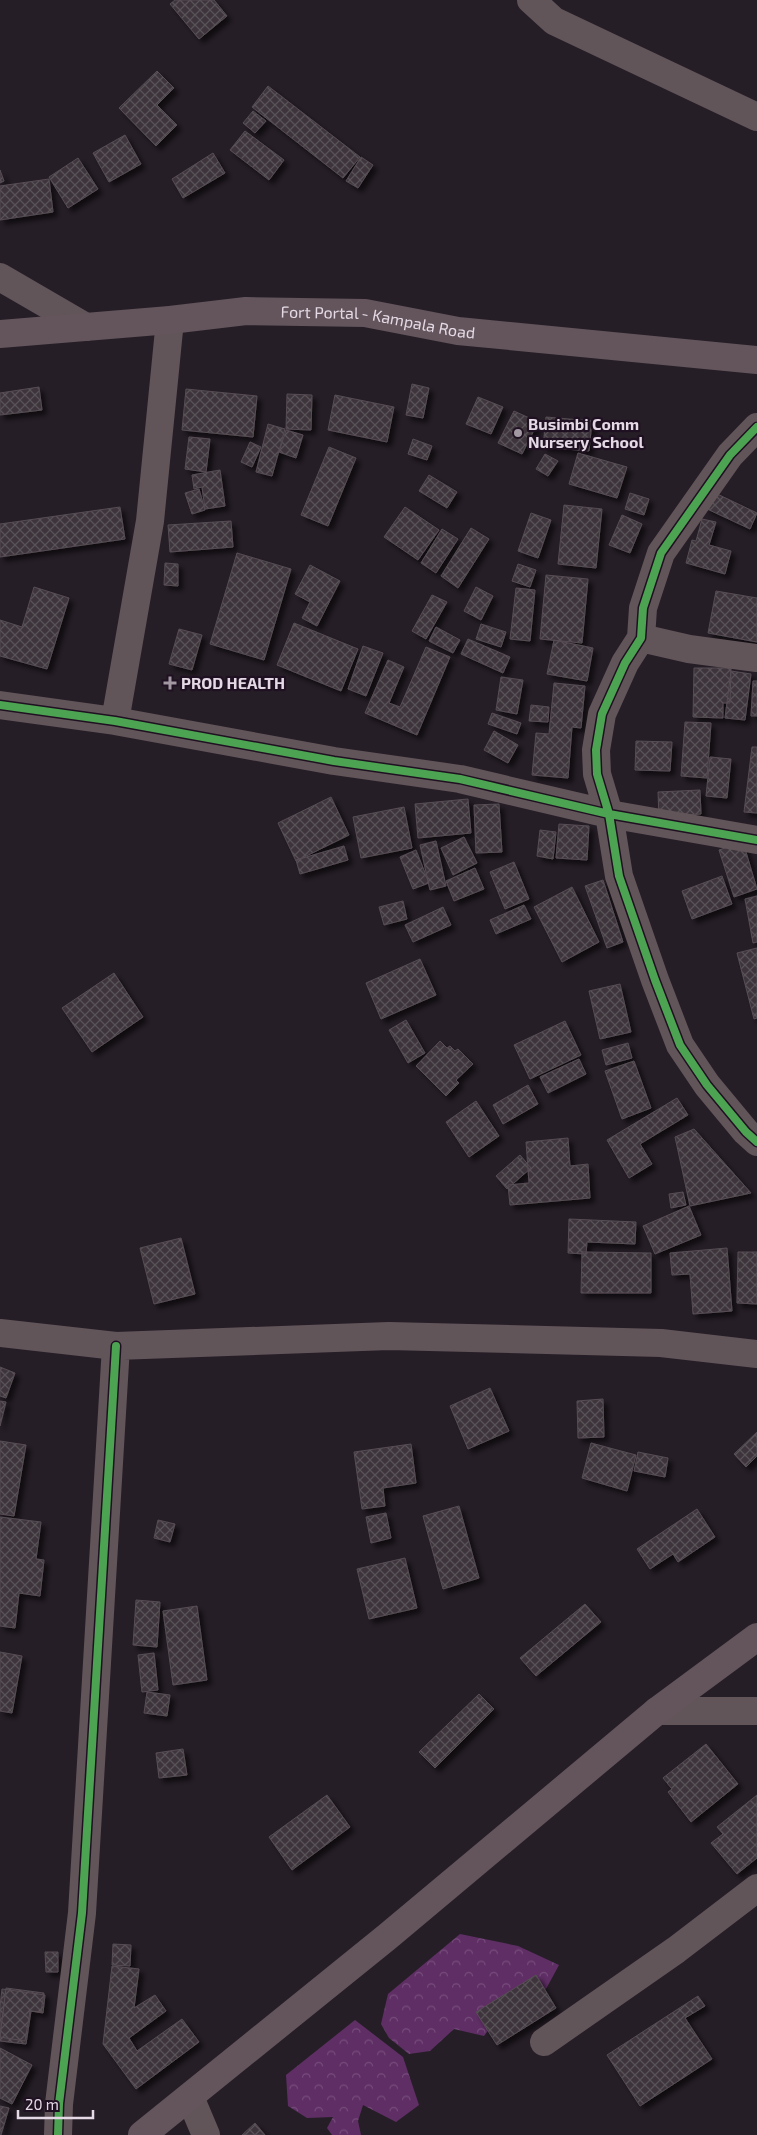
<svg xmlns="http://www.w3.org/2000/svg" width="757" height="2135" font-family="'Exo 2',sans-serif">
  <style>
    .forest { fill: url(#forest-crowns) }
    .building { fill: url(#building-cross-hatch); stroke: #564d54; filter: url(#shadow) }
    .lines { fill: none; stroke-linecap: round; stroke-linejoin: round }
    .minor { stroke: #625559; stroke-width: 28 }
    .major { stroke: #63555b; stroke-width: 28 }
    .cycleway-casing { stroke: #201122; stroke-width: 11 }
    .cycleway { stroke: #4ca352; stroke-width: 8 }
    .poi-dot { fill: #a298a2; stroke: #201122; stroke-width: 2 }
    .labels { text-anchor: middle; stroke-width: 4.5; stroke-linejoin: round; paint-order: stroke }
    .street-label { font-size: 16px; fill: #e4d9e5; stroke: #201122 }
    .poi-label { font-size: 16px; font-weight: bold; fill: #e4d9e5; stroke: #201122; text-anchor: start }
  </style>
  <defs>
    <pattern id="forest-crowns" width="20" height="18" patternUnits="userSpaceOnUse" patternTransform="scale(1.25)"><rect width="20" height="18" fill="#5f2e65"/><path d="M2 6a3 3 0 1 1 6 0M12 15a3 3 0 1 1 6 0" fill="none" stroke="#764c7b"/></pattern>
    <pattern id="building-cross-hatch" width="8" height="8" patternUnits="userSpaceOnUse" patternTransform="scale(1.25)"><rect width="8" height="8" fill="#3d353b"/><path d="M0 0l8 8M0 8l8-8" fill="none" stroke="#595257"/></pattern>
    <filter id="shadow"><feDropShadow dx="4.5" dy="4.5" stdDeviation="2.5" flood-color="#0009"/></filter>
  </defs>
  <rect width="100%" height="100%" fill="#261e27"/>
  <!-- forest -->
  <path class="forest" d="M460 1934 518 1946 559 1965 546 1989H519L484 2036 454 2029 430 2051 409 2054 389 2038 381 2024 388 1994Z
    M355 2020 403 2057 419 2105 396 2122 363 2105 358 2121 361 2135H332L327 2128 333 2117 307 2118 288 2106 286 2075Z"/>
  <!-- building -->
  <path class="building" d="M175 0H214L227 16 199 39 170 4Z
    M157 71 174 88 157 105 177 125 156 146 119 108Z
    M268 86 360 157 343 178 252 107Z
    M253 111 266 121 255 133 243 123Z
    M245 131 284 160 269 180 230 150Z
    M125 135 141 164 109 182 93 153Z
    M213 153 225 173 183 198 172 179Z
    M361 157 373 165 358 188 346 181Z
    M78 158 98 189 68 208 49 177Z
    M0 170 4 181 0 183Z
    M49 179 53 212 0 220V186Z
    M412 384 429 388 423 418 406 415Z
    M39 387 42 410 0 415V393Z
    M186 389 257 396 253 437 182 430Z
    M287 394 312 395 311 430 286 429Z
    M335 395 394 407 387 442 328 430Z
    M478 397 503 407 491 434 466 424Z
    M514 411 538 422 522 454 498 443Z
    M546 417 592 421 589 451 543 447Z
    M268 424 285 429 272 476 256 472Z
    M286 430 303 435 296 458 279 452Z
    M189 437 210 439 206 472 185 469Z
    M413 439 432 446 427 460 408 454Z
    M250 442 261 447 252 467 241 462Z
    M329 447 356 458 328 526 301 515Z
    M578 453 627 467 617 498 569 484Z
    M545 454 558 461 548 476 536 469Z
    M220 470 225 506 205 509 202 487 194 489 192 475Z
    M429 475 457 492 447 508 419 491Z
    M199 489 205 510 192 514 185 493Z
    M713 492 757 513 750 529 705 508Z
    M630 493 649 499 644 515 625 509Z
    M564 505 602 509 596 568 558 564Z
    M120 507 125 539 0 557V524Z
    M405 507 439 530 418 560 384 537Z
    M531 513 551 520 538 558 518 551Z
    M622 515 642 524 630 553 609 545Z
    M702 519 716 522 709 545 731 551 725 574 686 563 692 540 696 541Z
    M231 521 233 547 170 552 168 525Z
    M471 528 489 539 458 588 441 576Z
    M442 529 458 539 436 573 421 563Z
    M237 553 291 569 264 660 210 644Z
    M165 563 178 564V586L164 585Z
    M518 564 536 570 530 587 512 581Z
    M310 565 340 581 317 626 302 618 310 602 295 594Z
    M546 575 588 579 582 643 540 639Z
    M34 587 69 598 47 669 0 656V620L22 627Z
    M476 587 493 596 481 620 464 611Z
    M516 588 535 590 530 641 510 639Z
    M716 591 757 598V642L708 633Z
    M432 595 447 602 426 639 412 631Z
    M294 623 358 649 341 691 277 665Z
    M481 624 506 632 501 647 476 639Z
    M436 627 460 640 453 653 429 641Z
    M179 629 202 635 192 670 169 664Z
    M468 639 510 657 503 673 461 654Z
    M554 640 593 648 587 681 547 674Z
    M363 646 383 653 366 696 348 689Z
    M426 647 450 657 417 735 365 713 388 660 404 667 389 703 400 707Z
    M694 668H731L730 703H723V718L693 717Z
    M731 671 751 674 745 720 725 718Z
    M501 677 523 680 517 714 496 710Z
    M753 681H757V716H751Z
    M554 683 585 686 581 728 572 727 568 778 532 775 536 733 549 734Z
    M531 705 549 707 548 722 529 721Z
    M492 713 521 723 517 734 488 724Z
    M685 722 711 723 707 778 681 776Z
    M494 731 518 745 508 763 484 750Z
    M636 741 672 742 670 771 635 770Z
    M752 747H757V813L744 812Z
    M710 757 731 759 727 798 706 796Z
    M700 790 701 814 659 817 658 792Z
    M331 797 349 835 296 861 278 823Z
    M468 799 471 833 418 838 415 804Z
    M499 804 502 852 476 853 474 805Z
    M404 807 412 848 361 858 353 817Z
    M559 824 589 826 587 860 556 858Z
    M540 830 556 832 553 859 537 856Z
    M464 837 477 863 453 875 441 848Z
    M436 841 446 886 430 890 420 845Z
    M743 842 757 889 734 897 719 850Z
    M344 846 348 860 300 874 296 860Z
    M416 850 429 883 413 889 400 857Z
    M514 862 529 899 505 909 490 872Z
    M475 868 484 889 454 901 446 881Z
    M722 876 732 904 692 919 682 891Z
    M603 880 623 942 607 948 585 886Z
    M572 887 599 942 562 962 534 907Z
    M757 896V942L753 943 745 899Z
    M403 901 407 919 384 925 379 907Z
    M524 905 531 919 496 934 490 920Z
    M443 907 451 925 413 942 405 925Z
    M757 948V1018L754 1019 737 953Z
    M420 959 436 995 381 1019 366 983Z
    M114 973 143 1017 92 1052 62 1008Z
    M620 984 631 1032 600 1039 589 991Z
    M406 1020 425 1053 408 1063 389 1030Z
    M565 1021 581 1055 530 1079 514 1045Z
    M440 1041 447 1048 450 1046 455 1051 458 1049 473 1064 456 1080 459 1083 446 1096 416 1066Z
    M628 1043 632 1058 606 1065 602 1050Z
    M579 1059 586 1074 548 1093 540 1077Z
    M634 1061 651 1108 622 1119 605 1071Z
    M528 1085 538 1104 503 1124 493 1105Z
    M677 1098 688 1115 640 1144 652 1164 629 1178 607 1140Z
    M476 1101 499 1136 469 1157 446 1122Z
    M694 1129 751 1193 690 1206 675 1137Z
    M568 1138 570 1166 588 1164 590 1198 510 1205 508 1185 529 1183 526 1142Z
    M520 1155 531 1168 507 1189 496 1176Z
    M683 1192 686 1205 671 1208 669 1194Z
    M689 1206 701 1235 655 1254 643 1226Z
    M569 1219 636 1222 635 1244 587 1242 586 1254 568 1253Z
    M181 1238 195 1294 154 1304 140 1248Z
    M727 1248 732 1311 693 1314 690 1274 672 1275 670 1253Z
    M582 1252 651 1253V1293H581Z
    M738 1252H757V1304L737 1303Z
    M0 1367 15 1373 6 1398 0 1396Z
    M490 1388 509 1431 468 1449 450 1406Z
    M603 1399 604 1437 578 1438 577 1401Z
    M0 1401 6 1402 0 1426Z
    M757 1432V1456L746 1467 734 1454Z
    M0 1441 26 1445 14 1516 0 1514Z
    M591 1443 636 1455 627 1491 582 1478Z
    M411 1444 416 1483 383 1488 385 1506 362 1509 354 1452Z
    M638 1452 668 1458 665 1477 634 1471Z
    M459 1506 479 1578 443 1589 423 1516Z
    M697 1509 715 1537 678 1562 673 1554 650 1569 637 1549Z
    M386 1513 391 1538 371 1543 366 1517Z
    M0 1517 41 1522 36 1559 44 1560 40 1596 19 1593 15 1628 0 1626Z
    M158 1520 175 1524 170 1542 154 1538Z
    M405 1558 417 1608 369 1619 357 1569Z
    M136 1600 160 1602 157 1647 133 1645Z
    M585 1604 601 1622 536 1676 520 1658Z
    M197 1606 207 1680 173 1685 163 1611Z
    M0 1652 22 1656 12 1713 0 1711Z
    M154 1653 158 1690 142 1692 138 1655Z
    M147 1692 170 1695 167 1716 144 1713Z
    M479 1694 494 1709 435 1768 419 1752Z
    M706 1744 738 1784 691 1822 668 1792 672 1789 663 1778Z
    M183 1749 187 1775 159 1778 156 1753Z
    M327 1795 350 1827 292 1870 269 1837Z
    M757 1795V1858L737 1874 711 1843 723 1834 717 1827Z
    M113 1944 131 1945 130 1966 112 1965Z
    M45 1952H58V1972H46Z
    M112 1966 139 1969 134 2008 155 1995 166 2011 129 2038 137 2051 182 2019 199 2042 136 2089 103 2044Z
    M536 1975 556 2008 497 2045 476 2012Z
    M6 1988 44 1993 41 2012 30 2011 25 2041 0 2037Z
    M2 1989 45 1995 43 2013 31 2011 26 2044 0 2041V2006Z
    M698 1996 705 2006 685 2018 712 2059 640 2106 607 2055Z
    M0 2048 32 2065 12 2104 0 2098Z
    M0 2106 9 2108 1 2135H0Z
    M255 2123 265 2135H242Z"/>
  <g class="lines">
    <!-- minor -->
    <path class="minor" d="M531 0 554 21 757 117
      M0 277 86 327
      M757 427 730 455 661 553 643 608 641 638 625 663 602 714 596 750 597 774 609 814 619 876 655 980 680 1045 707 1085 746 1132 757 1142
      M641 638 689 649 757 658
      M0 705 115 721 334 761 460 779 609 814 757 840
      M115 721 150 521 170 320
      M0 1333 116 1346 389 1336 661 1343 757 1354
      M657 1711H757
      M544 2042 676 1950 757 1888
      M190 2097 206 2135
      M58 2135 59 2104 82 1913 116 1346"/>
    <!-- major -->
    <g class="major">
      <path id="s1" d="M0 334 170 320 246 311 365 313 458 331 757 360"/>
      <path d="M142 2135 387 1937 657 1711 757 1637"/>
    </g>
    <!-- cycleway casing -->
    <g class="cycleway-casing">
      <path id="cycleway" d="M757 427 730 455 661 553 643 608 641 638 625 663 602 714 596 750 597 774 609 814 619 876 655 980 680 1045 707 1085 746 1132 757 1142
        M0 705 115 721 334 761 460 779 609 814 757 840
        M58 2135 59 2104 82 1913 116 1346"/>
    </g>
    <!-- cycleway -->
    <use href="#cycleway" class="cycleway"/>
  </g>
  <!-- markers -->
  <g class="poi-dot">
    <circle cx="518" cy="433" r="5"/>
    <path d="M167.5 675.5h5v5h5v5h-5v5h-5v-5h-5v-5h5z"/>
  </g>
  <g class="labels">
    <!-- street labels -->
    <g class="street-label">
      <text dy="6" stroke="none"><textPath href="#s1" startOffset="380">Fort Portal - Kampala Road</textPath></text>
    </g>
    <!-- poi labels -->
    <g class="poi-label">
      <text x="528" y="430">Busimbi Comm<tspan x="528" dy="18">Nursery School</tspan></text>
      <text x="181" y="689">PROD HEALTH</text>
    </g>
  </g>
  <!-- scale -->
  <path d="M18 2110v8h75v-8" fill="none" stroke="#e4d9e5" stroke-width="2.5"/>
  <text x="25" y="2110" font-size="15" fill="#e4d9e5" stroke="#201122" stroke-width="4" paint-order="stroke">20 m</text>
</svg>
